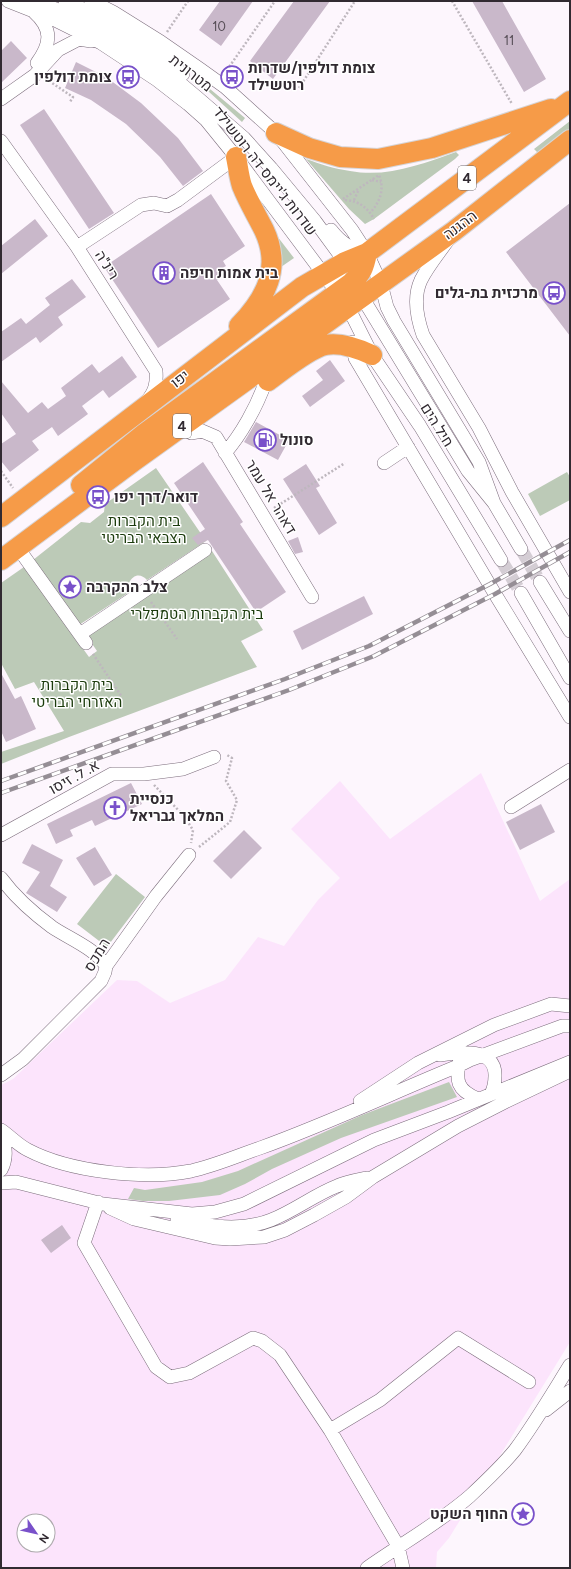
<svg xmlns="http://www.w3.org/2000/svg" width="571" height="1569" font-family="Figtree,Heebo,sans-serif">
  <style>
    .built { fill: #fce4fc; fill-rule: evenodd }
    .green { fill: #bccab7 }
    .building { fill: #c9b8ca }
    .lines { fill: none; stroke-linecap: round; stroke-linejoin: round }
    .minor-tunnel { stroke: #d4cdd4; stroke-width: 13; stroke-dasharray: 13 6; stroke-linecap: butt }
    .minor-casing { stroke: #7c6d7c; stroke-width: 14 }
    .highway-casing { stroke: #d6d4d6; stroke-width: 22 }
    .path { stroke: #beb7be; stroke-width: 2.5; stroke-dasharray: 2 2; stroke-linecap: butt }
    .minor { stroke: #fff; stroke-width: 13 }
    .highway { stroke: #f69b48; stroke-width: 20 }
    .rail-casing { stroke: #958e95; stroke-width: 4.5 }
    .rail { stroke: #fff; stroke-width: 3; stroke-dasharray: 9; stroke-linecap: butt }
    .labels { text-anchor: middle; stroke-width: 3; stroke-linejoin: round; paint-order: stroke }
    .number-label { font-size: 13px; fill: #574e57 }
    .shield { fill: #fff; stroke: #6f6a6f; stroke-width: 1 }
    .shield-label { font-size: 14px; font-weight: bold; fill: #312a31 }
    .poi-label { font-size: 15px; font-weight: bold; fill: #312a31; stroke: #fff; text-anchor: start }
    .street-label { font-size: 15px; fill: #312a31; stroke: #fff }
    .park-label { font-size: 15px; fill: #1b3b0c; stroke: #fff }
  </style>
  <rect width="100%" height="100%" fill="#fdf6fd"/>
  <!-- built -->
  <path class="built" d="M481 773 540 901 570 879V1342L449 1538 437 1552 436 1568H1V1085L13 1079 117 980 137 981 170 1003 225 980 258 937 284 946 318 900 340 878 291 829 340 781 390 839ZM24 1521H48V1545H24Z"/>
  <!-- green -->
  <path class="green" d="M210 89 245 118 242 122 208 91Z
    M570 121V129L538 153 534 149Z
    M456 152 459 155 455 159 374 219 365 224 349 209 306 159C320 164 335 169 350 171 387 178 422 164 456 152Z
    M277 236 294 258 281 267H280Z
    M156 468 206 541 147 580C141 573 133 574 129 583L131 591 79 625 33 560 81 522 90 523 104 512 105 504Z
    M567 472 570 477V500L540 516 528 494Z
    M212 551 263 630 241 641 257 667 69 737 1 764V752L64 731 34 682 15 689 1 663V583L24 567 89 657 97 651 86 635Z
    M116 874 145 897 107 947 77 924Z
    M449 1082 457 1097 341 1138 272 1169 245 1184 220 1195 169 1201H143L128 1199 134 1188 145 1190 202 1182 238 1171 362 1115Z"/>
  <!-- building -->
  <path class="building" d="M220 1H253L221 46 199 30Z
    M294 1H330L273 79 250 61Z
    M472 1H502L546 79 524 92Z
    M11 41 27 58 1 83V51Z
    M76 62 106 77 141 103 178 138 203 171 183 186 160 157 126 124 91 100 65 88Z
    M44 109 114 213 89 229 20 125Z
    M211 194 245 246 223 261 226 266 219 270 223 276 217 280 230 299 158 348 104 267Z
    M570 203V336L506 252Z
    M35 219 48 236 1 274V246Z
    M72 279 86 297 58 317 63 325 40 343 36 337 1 362V332L21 318 26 324 50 305 45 298Z
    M122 356 137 377 109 398 103 390 82 406 88 414 58 436 52 427 32 441 39 450 10 472 1 461V444L16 434 1 413V381L28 413 42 402 48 409 66 396 61 388 92 364 99 373Z
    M330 360 345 381 310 407 302 396 323 380 316 371Z
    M256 422 289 440 278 460 244 442Z
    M203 462 243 522 240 524 286 592 256 612 208 540 198 545 192 538 205 529 174 483Z
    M306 464 320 486 316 488 337 523 319 535 283 479Z
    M298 537 303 552 295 554 288 541Z
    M364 596 373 614 302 650 293 631Z
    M1 673 15 699 21 696 36 729 6 742 1 731Z
    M131 783 142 804 95 826 92 820 70 830 73 836 56 844 47 824Z
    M541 804 555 832 520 850 506 822Z
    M244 830 262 848 231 879 213 861Z
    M32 844 63 860 50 886 67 897 57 912 26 893 40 872 22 863Z
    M95 847 112 875 94 886 76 858Z
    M62 1225 71 1238 51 1253 41 1240Z"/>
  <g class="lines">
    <!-- minor-tunnel -->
    <path class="minor-tunnel" d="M521 549 540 582
      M501 560 521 593"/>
    <!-- minor casing -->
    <g class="minor-casing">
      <path id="minor" d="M8 1 51 18 101 43 157 80 188 104 206 120 236 157 348 307 372 355 420 426 501 560
        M34 1 64 12 107 33 174 78 199 99 244 138 271 168 315 221 345 262 351 267
        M65 1C107 18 147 46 183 74
        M91 1 113 12 161 42 200 69 225 87 276 133 352 230 367 253 381 284 387 307 394 321 479 462 494 503
        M34 12C53 29 51 44 37 63
        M1 99 35 75 58 50 79 39 91 41
        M1 141 77 247 156 371C157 384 155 391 147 401
        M331 230C341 243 351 249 367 253
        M448 240C439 253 428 266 421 280 413 297 417 318 423 335L479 428 512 492 570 592
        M77 247 141 205 154 203 167 206 178 200 236 157
        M324 273C344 277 349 282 362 297L468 471 494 503 521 549
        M353 342 355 358 495 594 570 717
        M191 433 202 431 216 437 312 597
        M225 453C241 435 257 406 265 383
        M384 463 408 447
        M18 548 86 643
        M540 582 570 631
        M521 593 570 678
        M80 634 205 550
        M511 807 570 770
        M1 835 112 774H144L183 769 214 757
        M1 878C15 897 33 913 52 927 68 938 96 949 106 966
        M440 1055C459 1052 496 1047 495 1076 495 1083 494 1088 491 1094
        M460 1059C455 1081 457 1090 478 1099
        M1 1075 23 1059 101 981 105 972 106 966 156 896 189 855
        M360 1101 418 1063 494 1025 551 1004 570 1006
        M1 1130C10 1136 18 1145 28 1150 70 1172 144 1180 191 1171 214 1166 237 1156 260 1148 327 1124 392 1093 458 1066L470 1060 562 1026H570
        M1 1134C6 1146 7 1159 1 1170
        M1 1183 16 1182 103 1204 192 1214 215 1212 244 1204 374 1140 448 1112 570 1062
        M98 1202 84 1243 156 1367 170 1377 189 1373 253 1338 262 1341 280 1355 330 1430 398 1546 403 1568
        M110 1208 134 1219 215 1238 230 1239 264 1237 285 1230 314 1215 346 1197 373 1177 458 1126 505 1102 570 1071
        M177 1220C208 1226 241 1232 271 1220 294 1211 314 1195 337 1186 346 1182 357 1180 367 1178
        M546 1410 570 1391
        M330 1430 380 1400 458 1338 529 1382
        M367 1568C401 1544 439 1523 470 1496 485 1482 502 1466 515 1450 535 1423 552 1394 570 1365"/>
    </g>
    <!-- highway casing -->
    <g class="highway-casing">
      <path id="highway" d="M276 133 309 148 340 157 378 159 432 148 551 109
        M236 157C238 166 239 177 242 186 248 201 257 216 264 230 282 268 266 298 239 326
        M268 381C282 371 310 348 326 345 341 342 359 349 372 355
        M81 485 145 433 351 283C362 273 364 268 367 253
        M1 517 302 287 345 262 367 253 570 101
        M1 560 134 461 454 231 570 140"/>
    </g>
    <!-- path -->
    <path class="path" d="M452 1 512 104
      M167 32 188 1
      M227 70 275 1
      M49 81 73 97 70 102
      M299 88 355 1
      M372 180 381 182
      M343 199 379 175C385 189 380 202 370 213
      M345 200C359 201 367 207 374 219
      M354 200 359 189
      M1 471 13 488
      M274 508 345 463
      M151 602 177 639
      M93 654 122 697
      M154 785 184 816 193 830 191 843
      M199 847 230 822 237 800 226 781 232 758 227 755"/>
    <!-- minor -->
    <use href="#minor" class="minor"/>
    <!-- highway -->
    <use href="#highway" class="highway"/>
    <!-- rail casing -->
    <g class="rail-casing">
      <path id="rail" d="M1 781 285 679 369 646 490 584 570 540
        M1 793 289 690 374 656 495 594 570 552"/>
    </g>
    <!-- rail -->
    <use href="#rail" class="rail"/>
  </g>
  <!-- icons -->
  <defs>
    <g id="bus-ring" transform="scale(1.15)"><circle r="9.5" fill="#fff" stroke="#7951ca" stroke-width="1.5"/><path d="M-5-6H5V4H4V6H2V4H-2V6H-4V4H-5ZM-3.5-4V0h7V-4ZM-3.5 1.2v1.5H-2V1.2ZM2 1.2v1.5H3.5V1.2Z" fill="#7951ca"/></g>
    <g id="building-ring" transform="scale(1.15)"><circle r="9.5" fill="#fff" stroke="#7951ca" stroke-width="1.5"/><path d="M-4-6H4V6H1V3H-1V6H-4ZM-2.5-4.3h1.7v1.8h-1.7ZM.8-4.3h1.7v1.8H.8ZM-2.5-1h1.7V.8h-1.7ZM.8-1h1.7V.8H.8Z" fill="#7951ca"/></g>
    <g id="fuel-ring" transform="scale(1.15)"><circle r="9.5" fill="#fff" stroke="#7951ca" stroke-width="1.5"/><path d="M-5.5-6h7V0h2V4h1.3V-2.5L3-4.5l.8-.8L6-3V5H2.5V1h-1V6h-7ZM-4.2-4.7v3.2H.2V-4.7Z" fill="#7951ca"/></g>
    <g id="sight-ring" transform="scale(1.15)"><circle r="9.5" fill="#fff" stroke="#7951ca" stroke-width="1.5"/><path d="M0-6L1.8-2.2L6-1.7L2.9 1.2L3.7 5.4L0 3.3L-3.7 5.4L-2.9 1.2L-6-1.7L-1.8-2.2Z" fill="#7951ca"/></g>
    <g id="church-ring" transform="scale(1.15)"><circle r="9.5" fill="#fff" stroke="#7951ca" stroke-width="1.5"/><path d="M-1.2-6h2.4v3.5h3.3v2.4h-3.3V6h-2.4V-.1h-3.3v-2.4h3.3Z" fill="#7951ca"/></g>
  </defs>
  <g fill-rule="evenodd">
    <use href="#bus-ring" x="128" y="77"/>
    <use href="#bus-ring" x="232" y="77"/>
    <use href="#building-ring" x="164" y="273"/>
    <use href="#bus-ring" x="554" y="293"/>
    <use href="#fuel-ring" x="265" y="440"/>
    <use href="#bus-ring" x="98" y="497"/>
    <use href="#sight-ring" x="70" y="587"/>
    <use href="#church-ring" x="115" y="808"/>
    <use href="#sight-ring" x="523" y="1514"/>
  </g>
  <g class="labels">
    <!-- number labels -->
    <g class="number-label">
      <text x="219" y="31">10</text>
      <text x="509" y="45">11</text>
    </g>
    <!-- shield labels -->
    <g class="shield">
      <rect x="458" y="166" width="18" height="24" rx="3"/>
      <rect x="173" y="414" width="18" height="24" rx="3"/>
    </g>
    <g class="shield-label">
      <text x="467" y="183">4</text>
      <text x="182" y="431">4</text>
    </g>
    <!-- poi labels -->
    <g class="poi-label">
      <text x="248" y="73">צומת דולפין/שדרות<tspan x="248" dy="17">רוטשילד</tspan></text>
      <text x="112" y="82" text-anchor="end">צומת דולפין</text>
      <text x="180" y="278">בית אמות חיפה</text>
      <text x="538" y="298" text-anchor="end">מרכזית בת-גלים</text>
      <text x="280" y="445">סונול</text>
      <text x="114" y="502">דואר/דרך יפו</text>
      <text x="86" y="592">צלב ההקרבה</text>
      <text x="130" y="804">כנסיית<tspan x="130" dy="17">המלאך גבריאל</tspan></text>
      <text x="508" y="1519" text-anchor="end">החוף השקט</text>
    </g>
    <!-- street labels -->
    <g class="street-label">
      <text transform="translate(191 73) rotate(38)" y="5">מטרונית</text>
      <text transform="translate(265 171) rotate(52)" y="5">שדרות ג'יימס דה רוטשילד</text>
      <text transform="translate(460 225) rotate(-37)" y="5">ההגנה</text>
      <text transform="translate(107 265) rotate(58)" y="5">רינ"ה</text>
      <text transform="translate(180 379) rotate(-38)" y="5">יפו</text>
      <text transform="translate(437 425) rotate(58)" y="5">חיל הים</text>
      <text transform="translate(271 497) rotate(59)" y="5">דאהר אל עמר</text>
      <text transform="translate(74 777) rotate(-29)" y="5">א. ל. זיסו</text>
      <text transform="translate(97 955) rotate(-59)" y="5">המכס</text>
    </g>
    <!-- park labels -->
    <g class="park-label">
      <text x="144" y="526">בית הקברות<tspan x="144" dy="17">הצבאי הבריטי</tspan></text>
      <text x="197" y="619">בית הקברות הטמפלרי</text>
      <text x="77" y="690">בית הקברות<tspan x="77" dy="17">האזרחי הבריטי</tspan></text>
    </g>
  </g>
  <!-- border -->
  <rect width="571" height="1569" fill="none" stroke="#312a31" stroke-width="4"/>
  <!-- north arrow -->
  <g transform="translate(36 1533) rotate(124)"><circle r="19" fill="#ffffff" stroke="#adaaad"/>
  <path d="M0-3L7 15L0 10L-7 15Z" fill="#7951ca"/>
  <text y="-6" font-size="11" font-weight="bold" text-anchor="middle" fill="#312a31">N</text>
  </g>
</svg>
